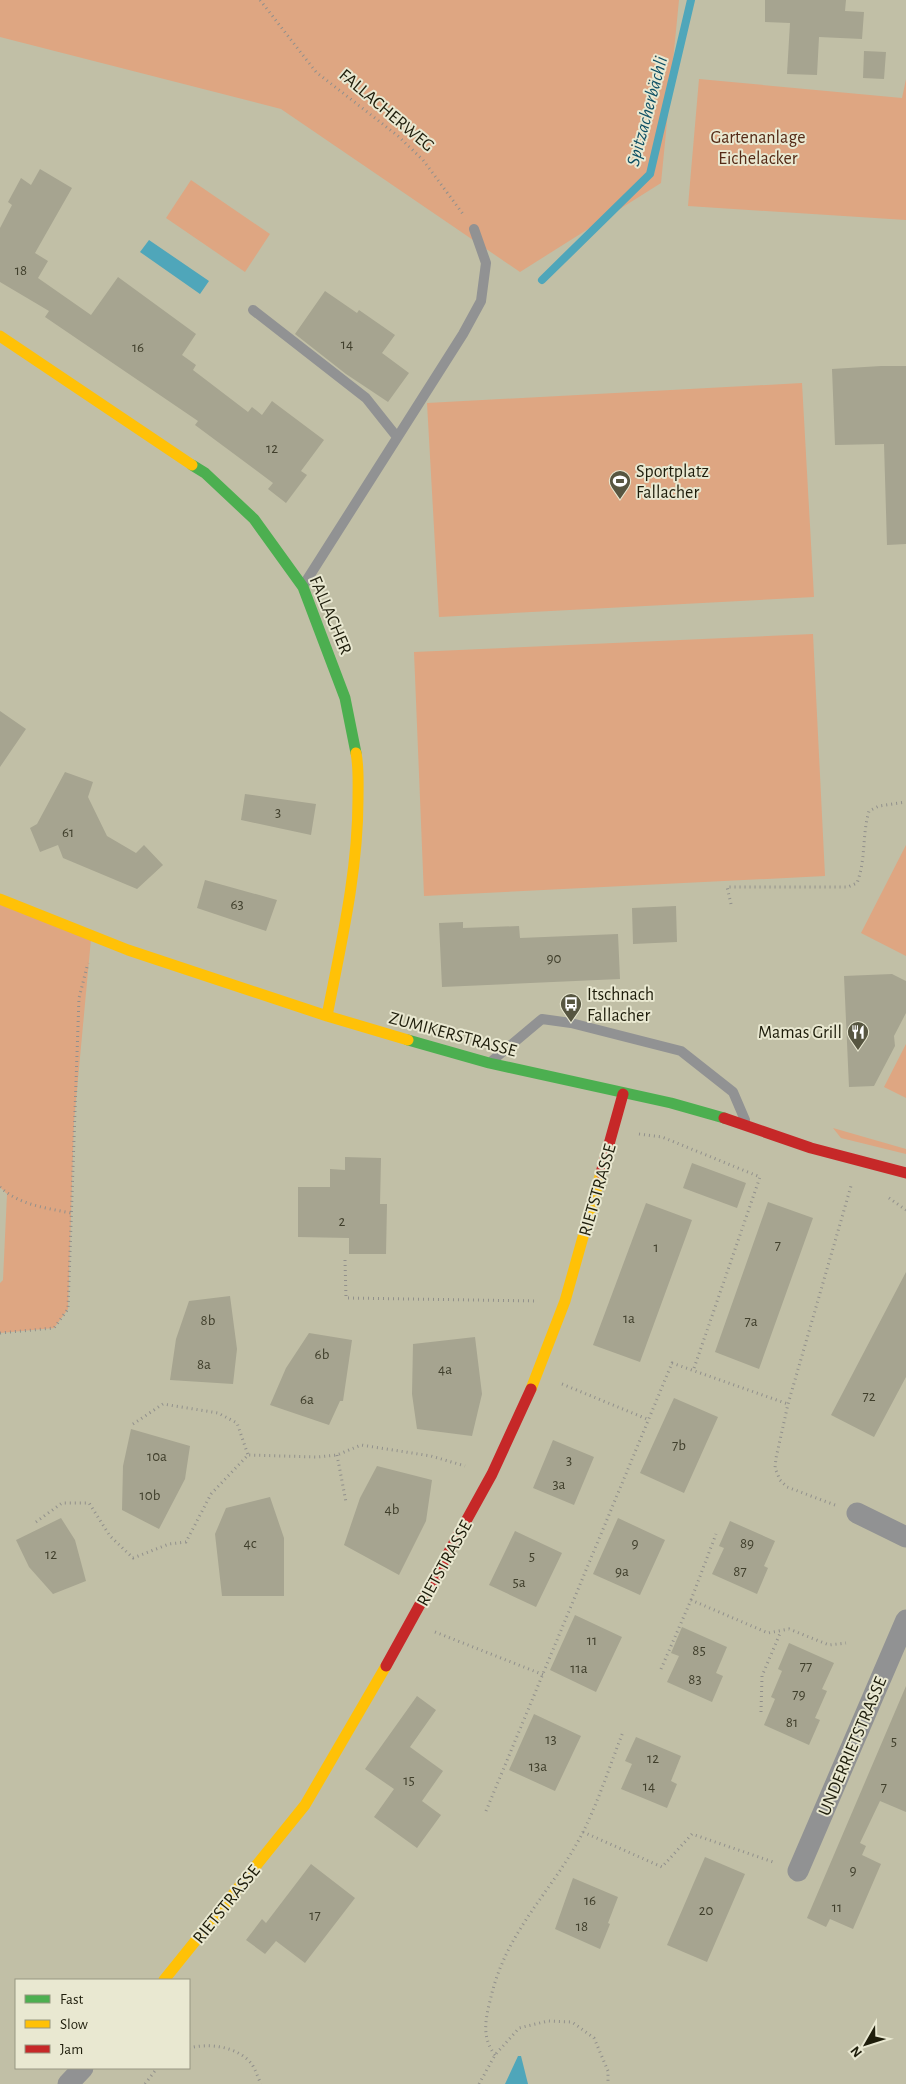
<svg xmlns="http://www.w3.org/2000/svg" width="906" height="2084" font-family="'Alegreya Sans',sans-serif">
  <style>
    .green { fill: #dea682 }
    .water { fill: #4fa6ba }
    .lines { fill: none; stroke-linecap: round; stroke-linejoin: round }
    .stream { stroke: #4fa6ba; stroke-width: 8 }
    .building { fill: #a6a490 }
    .path { stroke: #91908c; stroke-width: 3; stroke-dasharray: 1 4; stroke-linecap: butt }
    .lane { stroke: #919293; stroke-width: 10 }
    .street { stroke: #919293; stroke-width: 21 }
    .fast { stroke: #4caf50; stroke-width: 11 }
    .slow { stroke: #ffc107; stroke-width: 11 }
    .jam { stroke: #c62828; stroke-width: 11 }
    .labels { text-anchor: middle; stroke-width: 4; stroke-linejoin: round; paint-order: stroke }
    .number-label { font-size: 15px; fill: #403f2c }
    .street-label { font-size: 18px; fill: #1e1d0b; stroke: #e9e8d1 }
    .park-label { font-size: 18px; fill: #542a16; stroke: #e9e8d1 }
    .poi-label { font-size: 18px; fill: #1e1d0b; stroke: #e9e8d1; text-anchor: start }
    .water-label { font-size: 19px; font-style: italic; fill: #0f5064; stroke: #e9e8d1 }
  </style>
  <rect width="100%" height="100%" fill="#c1bfa6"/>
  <!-- green -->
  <path class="green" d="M0 0H679L661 183 520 272 281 109 0 37Z
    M699 79 902 98 906 79V220L688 206Z
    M191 180 270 234 245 272 166 218Z
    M802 383 814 597 439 617 427 403Z
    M813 634 825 876 424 896 414 652Z
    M906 845V956L861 933Z
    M0 899 91 939 74 1122 68 1309 54 1328 0 1333V1283L3 1280 7 1194 0 1187Z
    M906 1044V1098L884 1087Z
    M833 1128 906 1149V1154L841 1138Z"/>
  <!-- water -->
  <path class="water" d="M149 240 209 281 200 294 140 252Z
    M518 2056H521L528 2084H505Z"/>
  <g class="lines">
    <!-- stream -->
    <path class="stream" d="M542 280 650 174 691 0"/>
  </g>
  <!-- building -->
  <path class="building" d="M765 0H846L845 11 864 12 862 39 819 37 817 75 787 74 790 23 765 22Z
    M864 51 886 52 884 79 863 78Z
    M40 169 72 188 35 253 48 261 38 278 91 315 118 277 196 334 182 355 196 365 193 370 248 412 252 407 262 415 272 401 324 440 301 471 307 475 286 503 268 489 273 483 195 425 198 421 45 317 49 311 0 282V228L12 205 8 202 21 178 31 185Z
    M325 291 357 313 359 310 395 335 382 353 409 373 388 402 346 374 295 334Z
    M881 366H906V544L887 545 884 444 835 445 832 369Z
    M0 711 26 729 0 767Z
    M65 772 93 782 88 797 107 836 136 853 144 845 163 865 137 889 63 858 58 845 40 852 30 828 37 824Z
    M245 794 316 804 311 835 241 820Z
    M205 880 277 900 266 931 197 908Z
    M676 906 677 942 633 944 632 908Z
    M463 922V928L519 926 520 938 618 934 620 979 442 987 439 923Z
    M892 974 906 981V1013L894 1036 895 1046 874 1086 849 1087 844 976Z
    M345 1157 381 1158 380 1204H387L386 1254H349V1238L298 1237V1187H330V1169L345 1170Z
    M692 1163 746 1183 737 1208 683 1188Z
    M768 1202 813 1218 759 1369 715 1352Z
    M646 1203 692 1220 640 1362 593 1345Z
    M906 1272V1377L874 1437 831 1415Z
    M230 1296 237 1349 233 1384 170 1380 176 1339 189 1301Z
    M309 1333 352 1340 343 1401H340L329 1425 270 1405 286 1368Z
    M475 1337 482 1394 472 1436 417 1429 412 1394 413 1344Z
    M674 1398 718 1417 684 1493 640 1473Z
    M131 1429 190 1446 185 1479 159 1529 122 1510 123 1466Z
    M553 1440 594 1457 574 1505 533 1488Z
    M377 1466 432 1480 426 1521 399 1575 344 1545 360 1498Z
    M270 1497 284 1538V1596H222L215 1534 226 1508Z
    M61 1518 75 1540 86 1581 53 1594 29 1567 16 1540Z
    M618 1518 665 1540 640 1595 593 1574Z
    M730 1521 775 1541 764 1566 768 1568 757 1594 712 1574 724 1548 719 1546Z
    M515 1531 562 1553 536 1607 489 1585Z
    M575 1615 622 1637 596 1692 550 1670Z
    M682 1627 727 1647 716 1673 723 1676 712 1702 667 1682 679 1656 671 1653Z
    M789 1643 834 1663 822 1689 827 1691 815 1718 820 1720 809 1745 764 1725 775 1699 771 1697 782 1671 778 1669Z
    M906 1686V1812L880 1801 860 1843 866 1846 862 1855 881 1864 853 1929 830 1919 826 1927 807 1918Z
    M417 1696 436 1710 410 1747 443 1771 422 1801 441 1815 417 1848 374 1817 394 1789 365 1769Z
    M534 1714 581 1736 555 1791 509 1770Z
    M636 1737 681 1756 671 1781 677 1784 667 1808 621 1789 632 1764 625 1761Z
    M705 1857 745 1874 707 1962 667 1945Z
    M311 1864 355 1898 305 1963 276 1941 265 1954 246 1940 262 1919 266 1923Z
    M573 1878 618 1897 608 1923 610 1924 600 1949 555 1929Z"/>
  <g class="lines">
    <!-- path -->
    <path class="path" d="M260 0 316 72 398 136 423 160 463 214
      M731 904 727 887H848L857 883C866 860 862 834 869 811L879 806 906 802
      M639 1134 662 1137 760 1177 693 1371
      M0 1187C19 1205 46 1208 71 1213
      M889 1198 906 1210
      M345 1260 346 1298 537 1301
      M0 1333 54 1328 68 1309 79 998 88 963
      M562 1384 647 1419
      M133 1424 163 1404 218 1413 237 1423 248 1455
      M337 1455 346 1502
      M835 1505 787 1487 780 1480 775 1468 776 1458 788 1404 851 1186
      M36 1522 62 1503H89L110 1536 133 1558 169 1544 186 1542 211 1494 248 1455 317 1457 337 1455 361 1445 431 1456 465 1466
      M691 1600 716 1534
      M435 1632 544 1675
      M661 1669 691 1600 768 1633 789 1629 829 1645 846 1643
      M761 1712 762 1676 781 1631
      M486 1811 672 1363 788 1404
      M583 1832 662 1867 692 1834 776 1863
      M189 2048C209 2043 236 2046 251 2063 255 2068 258 2078 261 2084
      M495 2055C482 2038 485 2021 490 2001 506 1929 552 1893 583 1832 599 1800 610 1765 623 1732
      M145 2084 157 2068
      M479 2084 495 2055 519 2028 548 2021 572 2022 594 2038 608 2071V2084"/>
    <!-- lane -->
    <path class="lane" d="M253 310 366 398 397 437
      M303 586 463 334 481 301 486 263 474 229
      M493 1060 542 1019 571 1023 681 1051 733 1092 745 1120"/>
    <!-- street -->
    <path class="street" d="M857 1513 906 1537
      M798 1871 906 1620
      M68 2084 83 2068"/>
    <!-- fast -->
    <path class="fast" d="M192 465 205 473 254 519 303 587 345 698 356 753
      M408 1040 489 1063 671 1103 724 1118"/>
    <!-- slow -->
    <path class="slow" d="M0 336 192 465
      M0 899 128 950 327 1016 408 1040
      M327 1016C341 944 358 872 358 799 358 783 359 768 356 753
      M531 1389 565 1301 601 1173
      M164 1980 305 1805 386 1666"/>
    <!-- jam -->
    <path class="jam" d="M724 1118 811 1148 906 1173
      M601 1173 623 1094
      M386 1666 492 1474 531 1389"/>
  </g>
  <!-- icons -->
  <defs>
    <g id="stadium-pin" transform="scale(1.125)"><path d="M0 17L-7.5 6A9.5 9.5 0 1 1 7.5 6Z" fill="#575641" stroke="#e9e8d1"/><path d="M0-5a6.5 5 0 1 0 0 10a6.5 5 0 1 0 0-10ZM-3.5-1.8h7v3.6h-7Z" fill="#fff"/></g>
    <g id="bus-pin" transform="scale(1.125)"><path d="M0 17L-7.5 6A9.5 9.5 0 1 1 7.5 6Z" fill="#575641" stroke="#e9e8d1"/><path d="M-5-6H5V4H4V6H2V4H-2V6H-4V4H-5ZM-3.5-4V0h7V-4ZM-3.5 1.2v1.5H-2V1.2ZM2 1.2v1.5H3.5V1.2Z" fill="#fff"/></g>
    <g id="restaurant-pin" transform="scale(1.125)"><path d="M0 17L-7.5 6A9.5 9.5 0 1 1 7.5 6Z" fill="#575641" stroke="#e9e8d1"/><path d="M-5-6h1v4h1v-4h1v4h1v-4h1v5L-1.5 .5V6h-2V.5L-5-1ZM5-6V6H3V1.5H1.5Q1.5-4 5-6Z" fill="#fff"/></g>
  </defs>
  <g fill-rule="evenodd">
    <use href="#stadium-pin" x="620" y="481"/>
    <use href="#bus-pin" x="571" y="1004"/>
    <use href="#restaurant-pin" x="858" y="1032"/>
  </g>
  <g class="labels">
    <!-- number labels -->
    <g class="number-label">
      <text x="21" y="275">18</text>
      <text x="347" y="349">14</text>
      <text x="138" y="352">16</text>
      <text x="272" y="453">12</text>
      <text x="278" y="817">3</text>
      <text x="68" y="837">61</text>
      <text x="237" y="909">63</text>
      <text x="554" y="963">90</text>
      <text x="342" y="1226">2</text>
      <text x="778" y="1250">7</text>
      <text x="656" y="1252">1</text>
      <text x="629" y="1323">1a</text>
      <text x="208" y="1325">8b</text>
      <text x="751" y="1326">7a</text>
      <text x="322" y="1359">6b</text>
      <text x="204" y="1369">8a</text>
      <text x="445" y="1374">4a</text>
      <text x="869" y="1401">72</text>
      <text x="307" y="1404">6a</text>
      <text x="679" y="1450">7b</text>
      <text x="157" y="1461">10a</text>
      <text x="569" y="1465">3</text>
      <text x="559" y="1489">3a</text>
      <text x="150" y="1500">10b</text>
      <text x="392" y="1514">4b</text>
      <text x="250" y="1548">4c</text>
      <text x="635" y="1548">9</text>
      <text x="747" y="1548">89</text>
      <text x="51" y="1559">12</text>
      <text x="532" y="1561">5</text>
      <text x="622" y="1576">9a</text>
      <text x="740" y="1576">87</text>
      <text x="519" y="1587">5a</text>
      <text x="592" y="1645">11</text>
      <text x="699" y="1655">85</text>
      <text x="806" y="1671">77</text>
      <text x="579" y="1673">11a</text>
      <text x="695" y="1684">83</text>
      <text x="799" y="1699">79</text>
      <text x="792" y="1727">81</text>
      <text x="551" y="1744">13</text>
      <text x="894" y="1746">5</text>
      <text x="653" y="1763">12</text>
      <text x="538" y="1771">13a</text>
      <text x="409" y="1785">15</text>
      <text x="649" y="1791">14</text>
      <text x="884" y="1792">7</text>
      <text x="853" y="1875">9</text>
      <text x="590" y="1905">16</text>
      <text x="837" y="1912">11</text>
      <text x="706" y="1915">20</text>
      <text x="315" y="1920">17</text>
      <text x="582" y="1931">18</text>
    </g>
    <!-- street labels -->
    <g class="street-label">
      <text transform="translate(387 110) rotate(40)" y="6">FALLACHERWEG</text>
      <text transform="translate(331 615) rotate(67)" y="6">FALLACHER</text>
      <text transform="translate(453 1034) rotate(15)" y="6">ZUMIKERSTRASSE</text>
      <text transform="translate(597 1190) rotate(-74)" y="6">RIETSTRASSE</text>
      <text transform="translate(444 1563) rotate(-61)" y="6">RIETSTRASSE</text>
      <text transform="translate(852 1746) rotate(-67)" y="6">UNDERRIETSTRASSE</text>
      <text transform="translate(226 1904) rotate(-51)" y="6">RIETSTRASSE</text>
    </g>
    <!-- park labels -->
    <g class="park-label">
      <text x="758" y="143">Gartenanlage<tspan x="758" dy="21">Eichelacker</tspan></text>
    </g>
    <!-- poi labels -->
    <g class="poi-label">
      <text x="636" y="477">Sportplatz<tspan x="636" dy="21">Fallacher</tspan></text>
      <text x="587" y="1000">Itschnach<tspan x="587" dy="21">Fallacher</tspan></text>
      <text x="842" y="1038" text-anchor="end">Mamas Grill</text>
    </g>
    <!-- water labels -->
    <g class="water-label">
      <text transform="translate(646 111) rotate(-75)" y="7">Spitzacherbächli</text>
    </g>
  </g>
  <!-- legend -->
  <rect x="15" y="1979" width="175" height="90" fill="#e9e8d1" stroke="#989782"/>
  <rect x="25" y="1995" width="25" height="8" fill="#4caf50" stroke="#989782"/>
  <text x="60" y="2004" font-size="15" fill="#1e1d0b">Fast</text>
  <rect x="25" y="2020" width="25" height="8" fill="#ffc107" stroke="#989782"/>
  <text x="60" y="2029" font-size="15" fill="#1e1d0b">Slow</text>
  <rect x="25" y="2045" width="25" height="8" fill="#c62828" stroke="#989782"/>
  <text x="60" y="2054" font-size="15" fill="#1e1d0b">Jam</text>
  <!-- north arrow -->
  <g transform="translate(866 2044) rotate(231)" stroke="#e9e8d1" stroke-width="4" paint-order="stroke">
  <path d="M0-4L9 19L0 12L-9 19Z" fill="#1e1d0b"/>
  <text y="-8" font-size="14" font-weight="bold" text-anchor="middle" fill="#1e1d0b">N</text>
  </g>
</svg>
